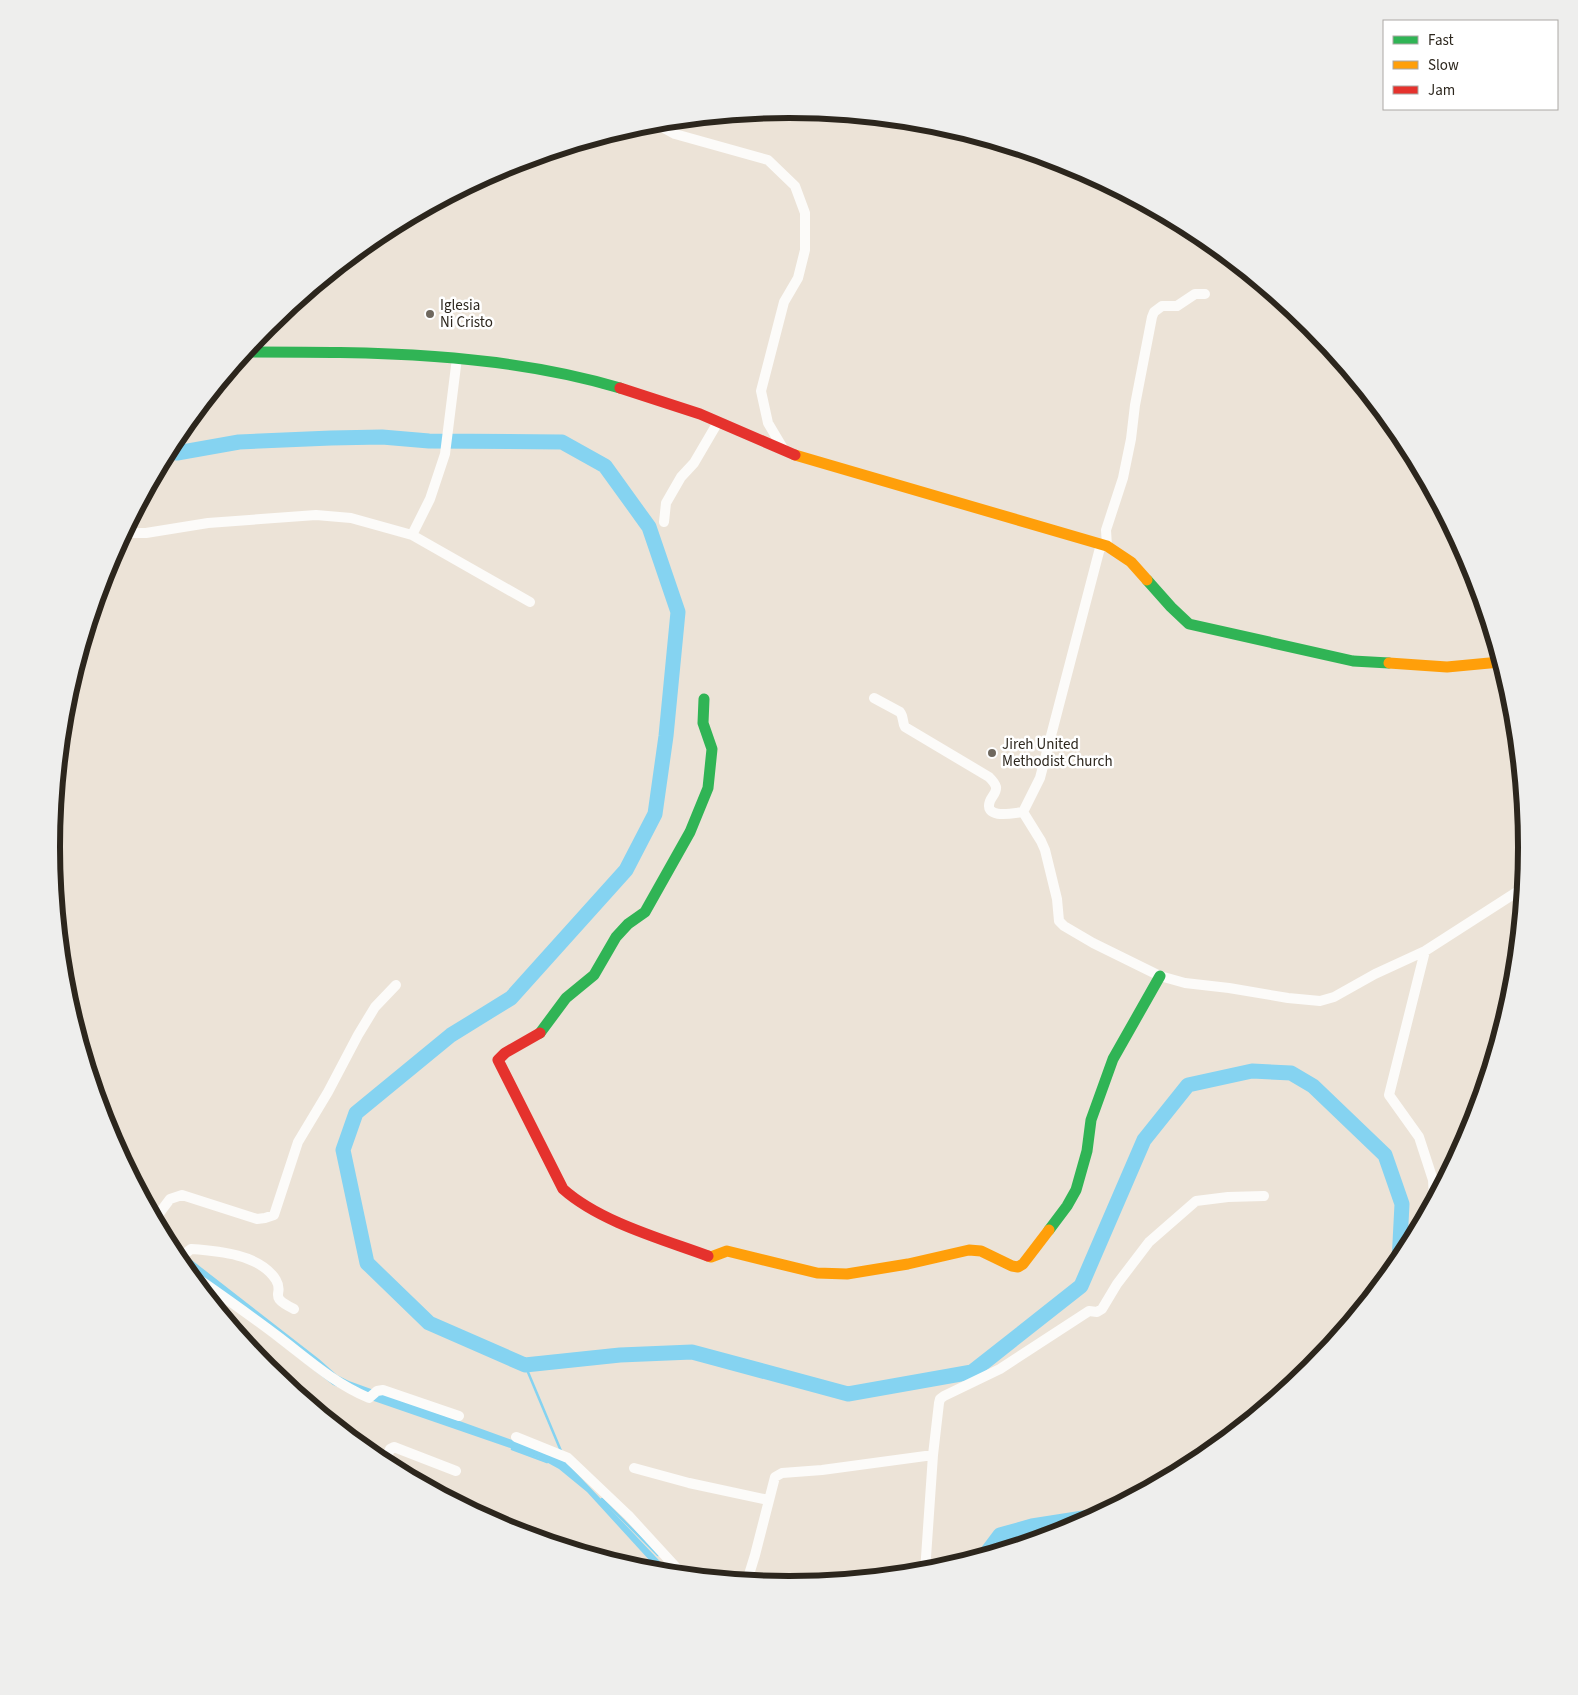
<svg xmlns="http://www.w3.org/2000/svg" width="1578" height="1695" font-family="'Source Sans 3',sans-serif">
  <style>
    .water { fill: #85d3f1 }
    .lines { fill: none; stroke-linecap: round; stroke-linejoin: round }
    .stream { stroke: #85d3f1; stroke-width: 2.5 }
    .river { stroke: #85d3f1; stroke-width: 15 }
    .street { stroke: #fcfbf9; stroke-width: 10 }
    .fast { stroke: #30b455; stroke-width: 11 }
    .slow { stroke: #ff9f0a; stroke-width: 11 }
    .jam { stroke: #e5322d; stroke-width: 11 }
    .poi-dot { fill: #6f685e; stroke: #fff; stroke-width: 2 }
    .labels { text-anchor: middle; stroke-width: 5; stroke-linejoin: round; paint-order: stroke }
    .poi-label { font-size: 15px; fill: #2c261d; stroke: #fff; text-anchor: start }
    .rim { fill: none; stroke: #2c261d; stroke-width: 6 }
  </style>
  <rect width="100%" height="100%" fill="#ece3d7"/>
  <!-- water -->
  <path class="water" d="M166 1240 319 1359 337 1375 349 1381 545 1452 566 1462 672 1574 661 1573 587 1492 559 1469 539 1458 368 1399 333 1385 255 1324 177 1260Z"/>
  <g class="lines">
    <!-- stream -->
    <path class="stream" d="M525 1365 561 1451
      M512 1449 547 1462
      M602 1499 658 1555"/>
    <!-- river -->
    <path class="river" d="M168 452 177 453 239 442 331 438 382 437 429 441 562 442 605 466 649 527 678 612 666 736 655 814 626 870 511 998 451 1035 356 1113 343 1150 367 1263 429 1323 525 1365 620 1355 692 1352 848 1394 972 1372 1081 1286 1144 1140 1188 1085 1252 1071 1291 1073 1313 1086 1385 1155 1402 1204 1399 1262
      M985 1555 1000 1535 1032 1526 1096 1516"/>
    <!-- street -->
    <path class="street" d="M655 123 675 134 768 160 795 186 805 213V250L798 278 784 302 761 391 768 423 784 450
      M664 522 666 503 681 477 694 463 718 422
      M124 533H146L208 523 316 515 351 518 412 535 530 602
      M412 535 430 499 445 454 457 358
      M1107 546 1106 530 1123 478 1131 439 1135 405 1152 317 1154 312 1162 306H1177L1195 294H1205
      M874 698 900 712C904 717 902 722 905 727L989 777C992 780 995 783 996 787 997 792 992 796 990 801 983 820 1014 813 1023 812L1041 841 1045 850 1057 899 1059 921 1064 926 1093 943 1160 976 1185 983 1229 988 1288 998 1320 1001 1334 997 1375 974 1425 951 1523 888
      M1023 812 1040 778 1101 544
      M1425 951 1389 1095 1419 1137 1433 1180 1434 1199
      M152 1212 158 1215 170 1199 182 1195 257 1219 265 1218 274 1215 298 1142 328 1092 358 1035 375 1007 396 985
      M177 1260 191 1249C218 1251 260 1254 276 1280 285 1295 266 1295 294 1309
      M187 1271C218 1293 250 1315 280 1338 310 1361 334 1383 369 1398L377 1391 383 1390 459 1416
      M516 1437 568 1458 628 1515 683 1575
      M933 1455 939 1403 940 1399 944 1396 1000 1369 1089 1311 1097 1312 1102 1309 1117 1284 1149 1242 1196 1201 1228 1197 1264 1196
      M385 1464 390 1449 394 1447 456 1471
      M634 1468 689 1483 768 1500
      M591 1555V1551
      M747 1581 755 1555 775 1477 782 1473 822 1470 933 1455 925 1572"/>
    <!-- fast -->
    <path class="fast" d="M246 352C371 352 499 352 620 388
      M1147 580 1171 607 1189 624 1353 661 1389 663
      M540 1033 566 998 594 975 616 937 628 924 645 912 690 832 708 788 712 749 703 723 704 699
      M1049 1230 1067 1206 1076 1190 1087 1151 1091 1120 1113 1059 1160 976"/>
    <!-- slow -->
    <path class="slow" d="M795 455 1107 546 1131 562 1147 580
      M1389 663 1447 667 1500 662
      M708 1256 711 1257 727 1251 817 1273 847 1274 908 1264 969 1250 981 1251 1012 1266 1018 1267 1023 1264 1049 1230"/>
    <!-- jam -->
    <path class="jam" d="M620 388 700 414 795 455
      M540 1033 505 1053 498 1060 563 1189C600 1222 662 1239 708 1256"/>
  </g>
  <!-- markers -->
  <g class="poi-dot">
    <circle cx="430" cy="314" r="5"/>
    <circle cx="992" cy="753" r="5"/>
  </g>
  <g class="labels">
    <!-- poi labels -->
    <g class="poi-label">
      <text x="440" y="310">Iglesia<tspan x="440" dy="17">Ni Cristo</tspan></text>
      <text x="1002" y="749">Jireh United<tspan x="1002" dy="17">Methodist Church</tspan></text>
    </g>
  </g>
  <!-- crop -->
  <path d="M0 0H1578V1695H0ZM60 847a729 729 0 1 1 1458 0a729 729 0 1 1-1458 0Z" fill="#eeeeed" fill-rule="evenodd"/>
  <path class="rim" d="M60 847a729 729 0 1 1 1458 0a729 729 0 1 1-1458 0Z"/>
  <!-- legend -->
  <rect x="1383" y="20" width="175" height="90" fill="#ffffff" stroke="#aba8a5"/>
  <rect x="1393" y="36" width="25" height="8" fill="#30b455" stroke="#aba8a5"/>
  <text x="1428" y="45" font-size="15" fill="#2c261d">Fast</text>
  <rect x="1393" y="61" width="25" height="8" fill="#ff9f0a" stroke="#aba8a5"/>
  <text x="1428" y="70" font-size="15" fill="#2c261d">Slow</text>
  <rect x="1393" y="86" width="25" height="8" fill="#e5322d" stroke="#aba8a5"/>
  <text x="1428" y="95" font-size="15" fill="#2c261d">Jam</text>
</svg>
